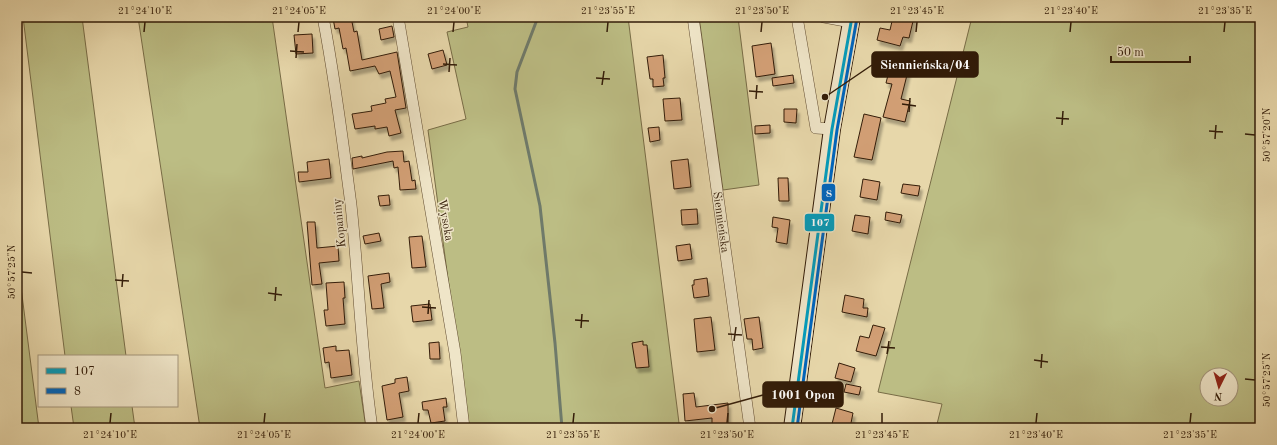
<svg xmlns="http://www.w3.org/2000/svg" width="1277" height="445" font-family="'Old Standard TT',serif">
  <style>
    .green { fill: #bcbd84; stroke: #786c46; fill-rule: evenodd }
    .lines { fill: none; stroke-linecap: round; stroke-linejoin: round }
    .stream { stroke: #6f7a6a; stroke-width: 3 }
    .building { fill: #d29f74; stroke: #331c08; filter: url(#shadow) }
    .minor-casing { stroke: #604b30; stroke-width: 12 }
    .secondary-casing { stroke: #331c08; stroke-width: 18 }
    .minor { stroke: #efe5c8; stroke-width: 11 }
    .secondary { stroke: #efe5c8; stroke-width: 16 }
    .bus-1-casing { stroke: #efe5c8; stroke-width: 6 }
    .bus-2-casing { stroke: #efe5c8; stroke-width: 6 }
    .bus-1 { stroke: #059bba; stroke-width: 3 }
    .bus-2 { stroke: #0065bd; stroke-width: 3 }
    .ticks { fill: none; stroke: #331c08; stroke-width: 1.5 }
    .labels { text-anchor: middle; stroke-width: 3; stroke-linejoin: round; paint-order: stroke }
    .street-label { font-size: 12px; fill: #331c08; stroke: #efe5c8 }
    .leader { fill: none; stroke: #331c08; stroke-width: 1.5 }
    .callout-dot { fill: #331c08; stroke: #efe5c8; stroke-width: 1.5 }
    .callout { fill: #331c08; stroke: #331c08; stroke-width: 1.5 }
    .callout-label { font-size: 13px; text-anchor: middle; font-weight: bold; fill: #fff }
    .line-badge { stroke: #efe5c8; stroke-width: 1.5 }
    .badge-label { font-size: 11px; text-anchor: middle; font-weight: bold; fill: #fff }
    .neatline { fill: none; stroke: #331c08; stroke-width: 1.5 }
    .ticks-label { font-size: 10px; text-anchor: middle; fill: #331c08 }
  </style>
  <defs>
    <filter id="shadow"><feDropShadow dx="2.5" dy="4.5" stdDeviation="1" flood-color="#0004"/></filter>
  </defs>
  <rect width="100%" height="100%" fill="#e7d7aa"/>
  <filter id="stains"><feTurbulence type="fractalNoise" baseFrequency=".005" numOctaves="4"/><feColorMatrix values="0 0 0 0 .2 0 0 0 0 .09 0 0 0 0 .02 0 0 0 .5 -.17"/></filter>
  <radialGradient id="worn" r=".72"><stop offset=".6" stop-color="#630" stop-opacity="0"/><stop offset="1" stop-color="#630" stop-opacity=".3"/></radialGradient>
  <!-- green -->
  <path class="green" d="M23 17H82L126 356H65Z
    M138 17H272L325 388 359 381 366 428H200Z
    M466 17H628L679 423 678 428H468L428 130 466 119 447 32 468 27Z
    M699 17H738L759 185 723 190Z
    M972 17H1260V428H936L942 404 878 392ZM1207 375H1231V399H1207Z
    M17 256 39 428H17Z
    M71 406H132L135 428H74Z"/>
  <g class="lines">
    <!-- stream -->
    <path class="stream" d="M538 17 517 72 515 89 540 206 555 343 562 428"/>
  </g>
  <!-- building -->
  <path class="building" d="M339 17H351L354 32 357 31 362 60 397 52 406 108 395 110 401 133 389 136 387 127 375 129V126L355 129 352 114 372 111 371 106 386 103 385 99 396 97 390 71 379 74 375 66 350 71 346 48 343 49 339 28 335 29 333 18Z
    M893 17H914L909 38 903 37 900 46 877 40 880 28 890 30Z
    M392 26 394 37 381 40 379 29Z
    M312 34 313 53 296 54 294 35Z
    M771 43 775 74 756 77 752 46Z
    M443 50 447 65 432 69 428 54Z
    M663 55 665 78H663L664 86 653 87V79H650L647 57Z
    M891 63 909 67 901 99 910 101 905 122 883 117 892 84 886 83Z
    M793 75 794 83 773 86 772 78Z
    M680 98 682 120 665 121 663 99Z
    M784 109H797L796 123 784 122Z
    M864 114 881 118 872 160 854 157Z
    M770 125V133L755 134V126Z
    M659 127 660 140 650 142 648 128Z
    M403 151 404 162 409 161 412 181 415 180 416 189 400 190 398 167 394 168 393 161 353 169 352 158 362 156V158L387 152Z
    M329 159 331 178 299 182 298 172H308L307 162Z
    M688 159 691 187 674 189 671 161Z
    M778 178H788L789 201H779Z
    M863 179 880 182 877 200 860 197Z
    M903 184 920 186 918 196 901 193Z
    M389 195 390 205 380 206 378 196Z
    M697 209 698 224 682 225 681 210Z
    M886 212 902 215 900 223 885 220Z
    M855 215 870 217 868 234 852 231Z
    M773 217 790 220 787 244 776 242 778 228 772 227Z
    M307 222H315L317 248 338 246 339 261 319 263 322 284 312 285Z
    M379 233 381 241 365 244 363 236Z
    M422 236 426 267 412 268 409 237Z
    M690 244 692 259 678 261 676 246Z
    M389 273 390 282 381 284 384 308 372 309 368 276Z
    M707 278 709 296 694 298 692 285H694V280Z
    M344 282 345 298H343L345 324 326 326 324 310H328L326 283Z
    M845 295 864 299 863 308H868L867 317 842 312Z
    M430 304 432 320 413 322 411 306Z
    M711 317 715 350 697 352 694 319Z
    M759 317 763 348 753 350 752 339H747L744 319Z
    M873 325 885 328 876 356 856 351 860 336 869 338Z
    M643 341V345H647L649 367 636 368 632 343Z
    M439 342 440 359H430L429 343Z
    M336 346V351L349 350 352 375 331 378 329 362 325 363 323 348Z
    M839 363 855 368 851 382 835 378Z
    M407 377 409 391 399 393 403 417 387 420 382 386 395 383V379Z
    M846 384 861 387 859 395 844 392Z
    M694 393 696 407 728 403V428H712V418L685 421 683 394Z
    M446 398 447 407H443L445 421 431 423 428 410H423L422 402Z
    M836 408 853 413 850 428H831Z"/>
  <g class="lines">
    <!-- minor casing -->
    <g class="minor-casing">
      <g id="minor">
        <path d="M323 17C335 79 343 143 351 205 359 280 361 354 372 428"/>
        <path d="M398 17 455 353 464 428"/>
        <path id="s1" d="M693 17 750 428"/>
        <path d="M797 17 816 128 832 129"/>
        <path d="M824 17 851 22"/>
      </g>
    </g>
    <!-- secondary casing -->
    <g class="secondary-casing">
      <path id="secondary" d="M792 428 832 129 852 17"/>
    </g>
    <!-- minor -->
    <use href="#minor" class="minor"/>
    <!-- secondary -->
    <use href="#secondary" class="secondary"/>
    <!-- bus-1 casing -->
    <g class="bus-1-casing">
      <path id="bus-1" d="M792 428 832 129 852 17"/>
    </g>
    <!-- bus-2 casing -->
    <g class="bus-2-casing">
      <path id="bus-2" d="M797 428 837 130 857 18"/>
    </g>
    <!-- bus-1 -->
    <use href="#bus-1" class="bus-1"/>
    <!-- bus-2 -->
    <use href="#bus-2" class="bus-2"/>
  </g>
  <!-- ticks -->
  <path class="ticks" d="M144 32 145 22M298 32 299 22M453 32 454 22M607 32 608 22M761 32 762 22M916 32 917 22M1070 32 1071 22M1224 32 1225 22M290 51 304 52M296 58 297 44M443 64 457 65M449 72 450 58M596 78 610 79M602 85 604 71M749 91 763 92M756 99 757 85M902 104 916 106M909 112 910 98M1056 118 1069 119M1062 125 1063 111M1209 131 1223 132M1245 134 1255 135M1215 139 1216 125M22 272 32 273M115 280 129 281M122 287 123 274M268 293 282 295M275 301 276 287M422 307 436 308M428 314 429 300M575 320 589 321M581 328 582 314M728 334 742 335M734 341 736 327M881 347 895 348M887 354 889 341M1034 360 1048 362M1041 368 1042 354M1245 379 1255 380M110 423 111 413M264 423 265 413M418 423 419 413M573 423 574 413M727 423 728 413M882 423V413M1036 423 1037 413M1190 423 1191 413"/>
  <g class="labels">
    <!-- street labels -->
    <g class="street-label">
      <text transform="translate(446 220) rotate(80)" y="4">Wysoka</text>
      <text transform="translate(339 223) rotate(-96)" y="4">Kopaniny</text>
      <text dy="4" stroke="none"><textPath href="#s1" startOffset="207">Siennieńska</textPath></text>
    </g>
  </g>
  <!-- callouts -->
  <path class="leader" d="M825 97L872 65M712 409L763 395"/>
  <g class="callout-dot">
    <circle cx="825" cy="97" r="4"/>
    <circle cx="712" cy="409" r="4"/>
  </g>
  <g class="callout">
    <rect x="872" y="52" width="106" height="25" rx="4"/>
    <rect x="763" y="382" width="80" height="25" rx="4"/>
  </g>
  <g class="callout-label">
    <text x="925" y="69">Siennieńska/04</text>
    <text x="803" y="399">1001 Opon</text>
  </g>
  <g class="line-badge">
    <rect x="821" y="183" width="15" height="19" rx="4" fill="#0065bd"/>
    <rect x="804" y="213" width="31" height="19" rx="4" fill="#059bba"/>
  </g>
  <g class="badge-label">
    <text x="829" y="197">8</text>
    <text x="820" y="226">107</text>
  </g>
  <!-- margin -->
  <rect width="1277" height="445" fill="none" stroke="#e7d7aa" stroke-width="44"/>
  <!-- legend -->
  <rect x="38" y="355" width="140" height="52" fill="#efe5c8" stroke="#a4957b"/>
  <rect x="46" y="368" width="20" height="6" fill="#059bba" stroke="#a4957b"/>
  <text x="74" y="375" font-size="12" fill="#331c08">107</text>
  <rect x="46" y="388" width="20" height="6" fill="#0065bd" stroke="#a4957b"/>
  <text x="74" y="395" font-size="12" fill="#331c08">8</text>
  <!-- north arrow -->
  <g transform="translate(1219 387) rotate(185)"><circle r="19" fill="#efe5c8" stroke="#a4957b"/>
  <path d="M0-3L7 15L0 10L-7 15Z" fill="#8f2418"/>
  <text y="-6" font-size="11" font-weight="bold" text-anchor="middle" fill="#331c08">N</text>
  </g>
  <!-- scale -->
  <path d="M1111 56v6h79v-6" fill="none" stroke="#331c08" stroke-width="2"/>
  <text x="1117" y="56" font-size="12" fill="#331c08" stroke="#efe5c8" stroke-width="3" paint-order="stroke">50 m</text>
  <rect x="22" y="22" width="1233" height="401" class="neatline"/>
  <g class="ticks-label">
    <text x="145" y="14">21°24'10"E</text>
    <text x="299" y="14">21°24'05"E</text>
    <text x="454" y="14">21°24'00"E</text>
    <text x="608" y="14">21°23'55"E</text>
    <text x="762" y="14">21°23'50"E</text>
    <text x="917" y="14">21°23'45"E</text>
    <text x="1071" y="14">21°23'40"E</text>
    <text x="1225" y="14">21°23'35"E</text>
    <text transform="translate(1266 135) rotate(-90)" y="4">50°57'20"N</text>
    <text transform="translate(11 272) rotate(-90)" y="4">50°57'25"N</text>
    <text transform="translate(1266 380) rotate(-90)" y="4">50°57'25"N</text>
    <text x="110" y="438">21°24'10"E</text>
    <text x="264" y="438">21°24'05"E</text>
    <text x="418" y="438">21°24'00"E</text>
    <text x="573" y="438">21°23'55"E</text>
    <text x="727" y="438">21°23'50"E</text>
    <text x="882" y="438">21°23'45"E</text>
    <text x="1036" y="438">21°23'40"E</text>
    <text x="1190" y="438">21°23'35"E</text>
  </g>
  <rect width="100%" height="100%" filter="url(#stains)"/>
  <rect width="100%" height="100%" fill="url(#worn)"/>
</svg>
